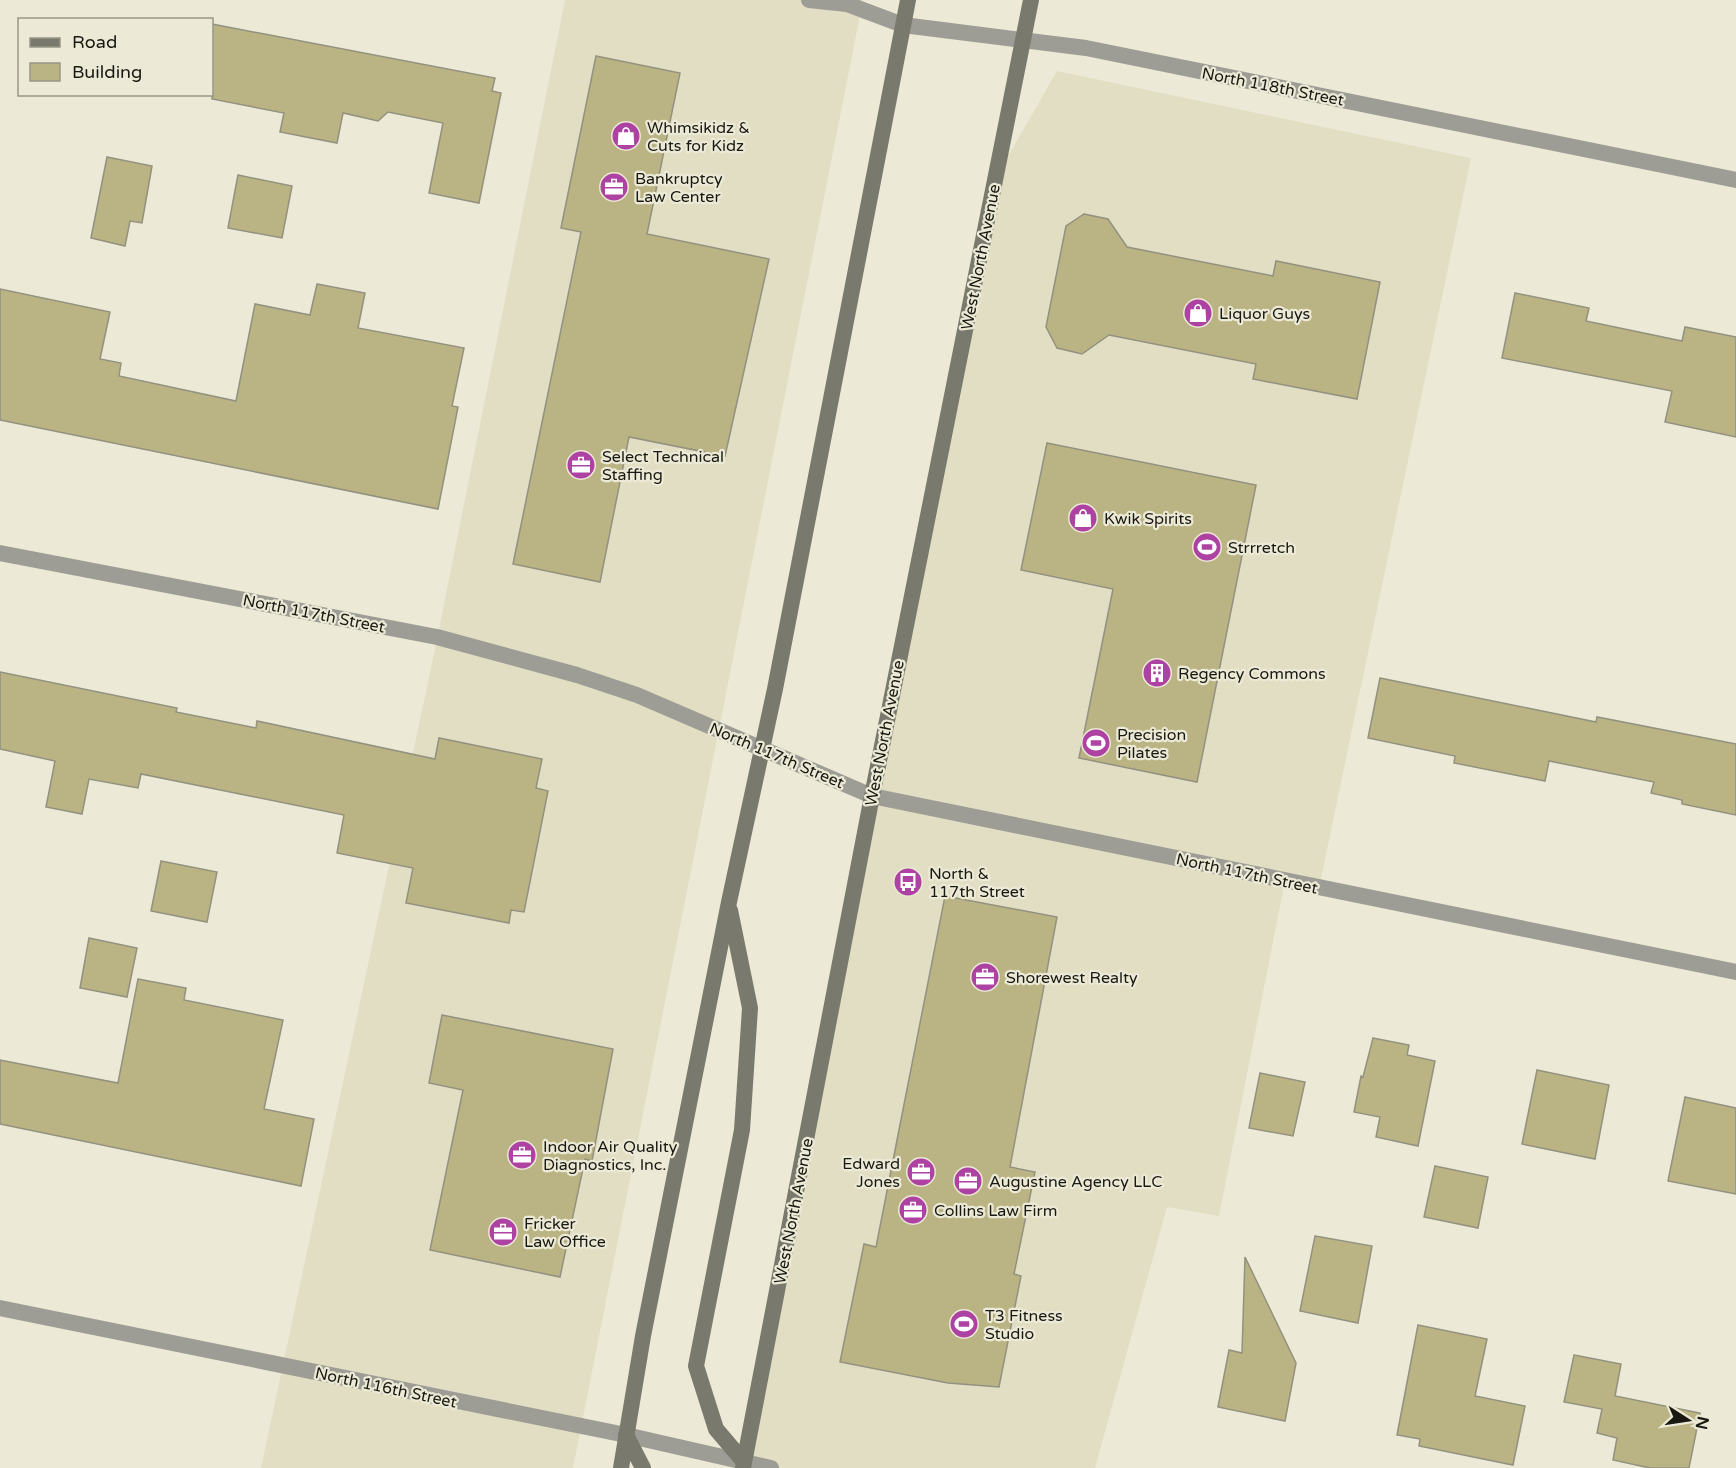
<svg xmlns="http://www.w3.org/2000/svg" width="1736" height="1468" font-family="'Varela Round',sans-serif">
  <style>
    .built { fill: #e1dec4 }
    .building { fill: #bab484; stroke: #93917f; stroke-width: 1.5 }
    .lines { fill: none; stroke-linecap: round; stroke-linejoin: round }
    .minor { stroke: #9e9d95; stroke-width: 16 }
    .secondary { stroke: #7a796d; stroke-width: 16 }
    .labels { text-anchor: middle; stroke-width: 4.5; stroke-linejoin: round; paint-order: stroke }
    .street-label { font-size: 16px; fill: #191811; stroke: #ecead6 }
    .poi-label { font-size: 16px; fill: #191811; stroke: #ecead6; text-anchor: start }
  </style>
  <rect width="100%" height="100%" fill="#ecead6"/>
  <!-- built -->
  <path class="built" d="M565 0H863L573 1468H261L434 654Z
    M1057 71 1471 158 1319 888 1285 881 1219 1216 1167 1207 1095 1468H743L996 177Z"/>
  <!-- building -->
  <path class="building" d="M212 24 495 78 492 91 501 93 479 203 429 193 443 123 388 112 378 121 343 113 337 143 280 132 284 113 212 99Z
    M596 56 680 73 647 234 769 259 725 456 629 437 600 582 513 564 581 232 561 228Z
    M107 157 152 166 142 223 130 221 125 246 91 238Z
    M238 175 292 186 282 238 228 228Z
    M1084 214 1108 219 1127 247 1273 276 1276 261 1380 282 1357 399 1253 379 1256 364 1109 335 1082 354 1057 348 1046 327 1066 226Z
    M317 284 365 293 358 328 464 348 452 406 458 407 438 509 0 420V289L110 312 100 359 121 363 119 376 236 401 255 304 310 315Z
    M1515 293 1589 308 1586 321 1682 341 1685 327 1736 337V437L1665 422 1672 391 1502 358Z
    M1047 443 1256 485 1197 782 1079 758 1113 589 1021 570Z
    M0 672 177 708 176 712 256 728 257 721 435 759 439 738 542 759 536 788 548 791 524 912 511 910 509 923 406 903 413 868 337 853 344 815 141 774 138 788 89 779 82 814 46 807 55 761 0 749Z
    M1380 678 1596 722 1597 717 1736 744V815L1682 804V800L1651 793 1654 782 1549 761 1545 781 1454 763 1455 756 1368 738Z
    M161 861 217 872 207 922 151 911Z
    M945 896 1057 917 1010 1167 1035 1172 1014 1274 1021 1276 999 1387 948 1383 840 1362 864 1244 876 1247Z
    M89 938 137 948 127 997 80 988Z
    M138 979 186 988 184 1000 283 1020 264 1109 314 1119 301 1186 0 1124V1060L118 1083Z
    M442 1015 613 1049 592 1161 585 1159 560 1277 430 1250 463 1090 429 1083Z
    M1373 1038 1409 1045 1407 1055 1435 1061 1418 1146 1376 1137 1380 1117 1354 1112 1361 1076 1363 1077Z
    M1537 1070 1609 1085 1595 1159 1522 1144Z
    M1260 1073 1305 1082 1293 1136 1249 1128Z
    M1685 1097 1736 1108V1194L1668 1181Z
    M1435 1166 1488 1177 1478 1228 1424 1217Z
    M1315 1236 1372 1246 1358 1323 1300 1311Z
    M1245 1257 1296 1363 1285 1421 1218 1407 1229 1350 1242 1353Z
    M1418 1325 1487 1339 1475 1396 1525 1406 1513 1465 1419 1446 1420 1439 1397 1435Z
    M1574 1355 1621 1364 1615 1396 1700 1413 1689 1468H1650L1613 1460 1617 1438 1597 1433 1602 1409 1564 1402Z"/>
  <g class="lines">
    <!-- minor -->
    <path class="minor" d="M809 0 847 4 903 25 1086 48 1736 180
      M0 553 437 637 577 675 637 695 872 796 1736 972
      M0 1308 626 1435 771 1468"/>
    <!-- secondary -->
    <path class="secondary" d="M730 910 750 1008 742 1130 696 1366 716 1429 744 1462
      M626 1435 643 1468
      M621 1468 643 1336 729 902 775 689 908 0
      M743 1468 872 796 1031 0"/>
  </g>
  <!-- icons -->
  <defs>
    <g id="shop-disc" transform="scale(1.5)"><circle r="9.5" fill="#ad42a3" stroke="#ecead6"/><path d="M-5-2.5h2.3a2.7 3.5 0 0 1 5.4 0H5L5.5 6h-11ZM-1.5-2.5h3a1.5 2.3 0 0 0-3 0Z" fill="#fff"/></g>
    <g id="office-disc" transform="scale(1.5)"><circle r="9.5" fill="#ad42a3" stroke="#ecead6"/><path d="M-6-3h4V-5.5h4V-3h4V5H-6ZM-1-4.5V-3h2v-1.5ZM-6 0V1H6V0Z" fill="#fff"/></g>
    <g id="stadium-disc" transform="scale(1.5)"><circle r="9.5" fill="#ad42a3" stroke="#ecead6"/><path d="M0-5a6.5 5 0 1 0 0 10a6.5 5 0 1 0 0-10ZM-3.5-1.8h7v3.6h-7Z" fill="#fff"/></g>
    <g id="building-disc" transform="scale(1.5)"><circle r="9.5" fill="#ad42a3" stroke="#ecead6"/><path d="M-4-6H4V6H1V3H-1V6H-4ZM-2.5-4.3h1.7v1.8h-1.7ZM.8-4.3h1.7v1.8H.8ZM-2.5-1h1.7V.8h-1.7ZM.8-1h1.7V.8H.8Z" fill="#fff"/></g>
    <g id="bus-disc" transform="scale(1.5)"><circle r="9.5" fill="#ad42a3" stroke="#ecead6"/><path d="M-5-6H5V4H4V6H2V4H-2V6H-4V4H-5ZM-3.5-4V0h7V-4ZM-3.5 1.2v1.5H-2V1.2ZM2 1.2v1.5H3.5V1.2Z" fill="#fff"/></g>
  </defs>
  <g fill-rule="evenodd">
    <use href="#shop-disc" x="626" y="136"/>
    <use href="#office-disc" x="614" y="187"/>
    <use href="#shop-disc" x="1198" y="313"/>
    <use href="#office-disc" x="581" y="465"/>
    <use href="#shop-disc" x="1083" y="518"/>
    <use href="#stadium-disc" x="1207" y="547"/>
    <use href="#building-disc" x="1157" y="673"/>
    <use href="#stadium-disc" x="1096" y="743"/>
    <use href="#bus-disc" x="908" y="882"/>
    <use href="#office-disc" x="985" y="977"/>
    <use href="#office-disc" x="522" y="1155"/>
    <use href="#office-disc" x="921" y="1172"/>
    <use href="#office-disc" x="968" y="1181"/>
    <use href="#office-disc" x="913" y="1210"/>
    <use href="#office-disc" x="503" y="1232"/>
    <use href="#stadium-disc" x="964" y="1324"/>
  </g>
  <g class="labels">
    <!-- street labels -->
    <g class="street-label">
      <text transform="translate(1273 86) rotate(11)" y="6">North 118th Street</text>
      <text transform="translate(980 257) rotate(-79)" y="6">West North Avenue</text>
      <text transform="translate(314 613) rotate(11)" y="6">North 117th Street</text>
      <text transform="translate(884 733) rotate(-79)" y="6">West North Avenue</text>
      <text transform="translate(777 755) rotate(23)" y="6">North 117th Street</text>
      <text transform="translate(1247 873) rotate(12)" y="6">North 117th Street</text>
      <text transform="translate(793 1211) rotate(-79)" y="6">West North Avenue</text>
      <text transform="translate(386 1387) rotate(12)" y="6">North 116th Street</text>
    </g>
    <!-- poi labels -->
    <g class="poi-label">
      <text x="647" y="133">Whimsikidz &amp;<tspan x="647" dy="18">Cuts for Kidz</tspan></text>
      <text x="635" y="184">Bankruptcy<tspan x="635" dy="18">Law Center</tspan></text>
      <text x="1219" y="319">Liquor Guys</text>
      <text x="602" y="462">Select Technical<tspan x="602" dy="18">Staffing</tspan></text>
      <text x="1104" y="524">Kwik Spirits</text>
      <text x="1228" y="553">Strrretch</text>
      <text x="1178" y="679">Regency Commons</text>
      <text x="1117" y="740">Precision<tspan x="1117" dy="18">Pilates</tspan></text>
      <text x="929" y="879">North &amp;<tspan x="929" dy="18">117th Street</tspan></text>
      <text x="1006" y="983">Shorewest Realty</text>
      <text x="543" y="1152">Indoor Air Quality<tspan x="543" dy="18">Diagnostics, Inc.</tspan></text>
      <text x="900" y="1169" text-anchor="end">Edward<tspan x="900" dy="18">Jones</tspan></text>
      <text x="989" y="1187">Augustine Agency LLC</text>
      <text x="934" y="1216">Collins Law Firm</text>
      <text x="524" y="1229">Fricker<tspan x="524" dy="18">Law Office</tspan></text>
      <text x="985" y="1321">T3 Fitness<tspan x="985" dy="18">Studio</tspan></text>
    </g>
  </g>
  <!-- legend -->
  <rect x="18" y="18" width="195" height="78" fill="#ecead6" stroke="#989687" stroke-width="1.5"/>
  <rect x="30" y="38" width="30" height="9" fill="#7a796d" stroke="#989687" stroke-width="1.5"/>
  <text x="72" y="48" font-size="18" fill="#191811">Road</text>
  <rect x="30" y="63" width="30" height="18" fill="#bab484" stroke="#989687" stroke-width="1.5"/>
  <text x="72" y="78" font-size="18" fill="#191811">Building</text>
  <!-- north arrow -->
  <g transform="translate(1688 1420) rotate(102)" stroke="#ecead6" stroke-width="4.5" paint-order="stroke">
  <path d="M0-4.5L10 22L0 15L-10 22Z" fill="#191811"/>
  <text y="-9" font-size="16" font-weight="bold" text-anchor="middle" fill="#191811">N</text>
  </g>
</svg>
